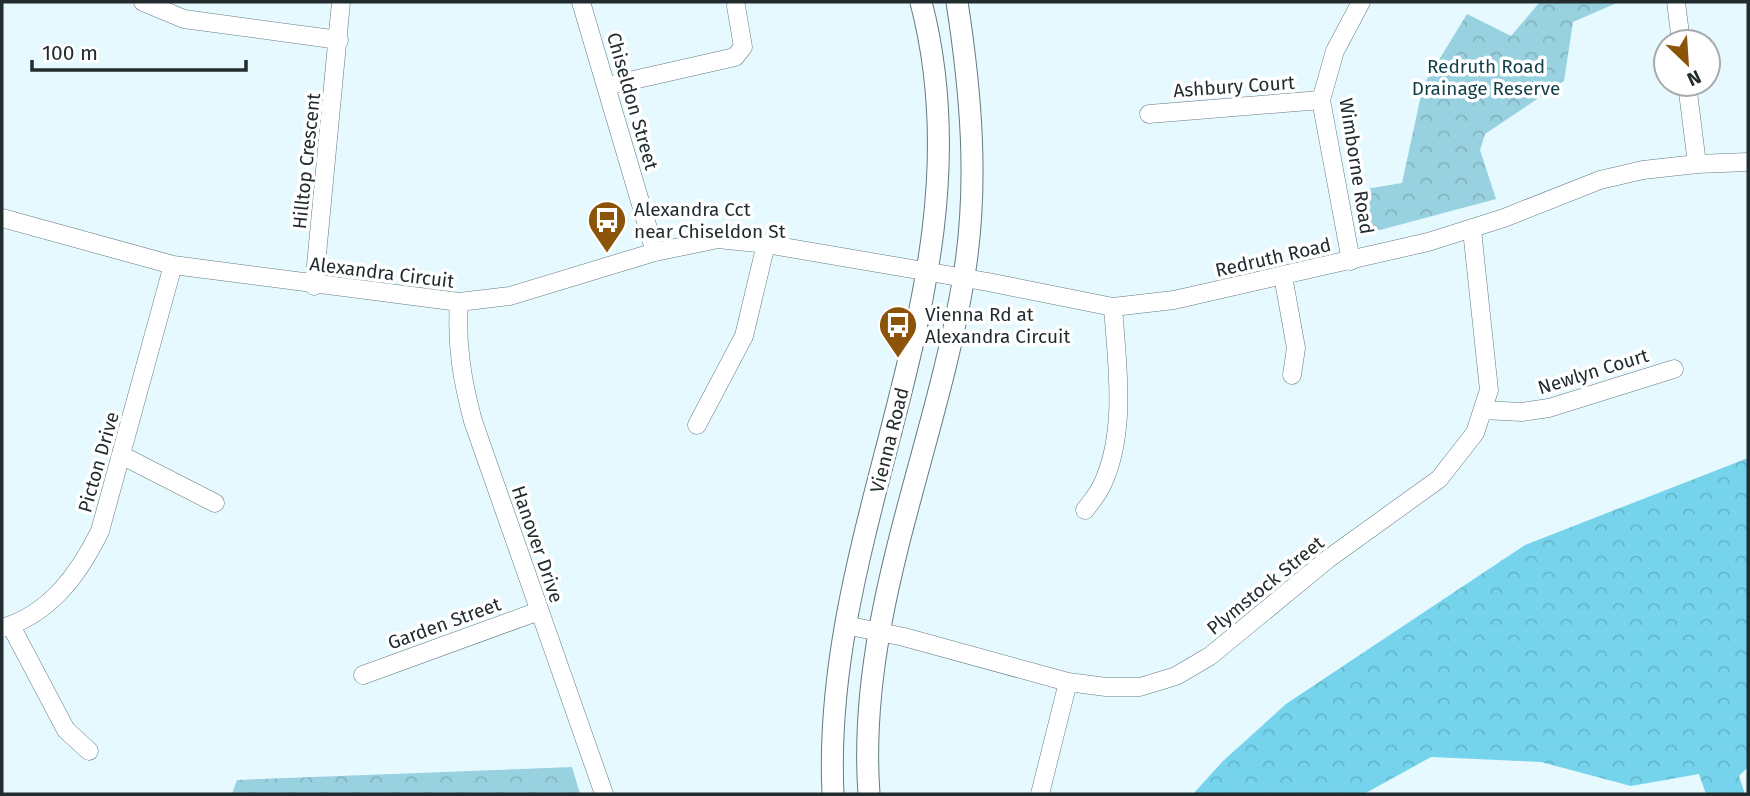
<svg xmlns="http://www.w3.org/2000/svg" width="1750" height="796" font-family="'Fira Sans',sans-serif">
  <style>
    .forest { fill: url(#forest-crowns) }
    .park { fill: url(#park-crowns) }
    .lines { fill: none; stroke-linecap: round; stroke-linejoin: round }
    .minor-casing { stroke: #657b81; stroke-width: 19 }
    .major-casing { stroke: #657b81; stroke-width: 23 }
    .minor { stroke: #fff; stroke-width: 18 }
    .major { stroke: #fff; stroke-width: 21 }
    .labels { text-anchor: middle; stroke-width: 7; stroke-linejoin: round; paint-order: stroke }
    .park-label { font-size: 19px; fill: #123f49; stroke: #fff }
    .street-label { font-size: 19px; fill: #222c2e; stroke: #fff }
    .poi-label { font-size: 19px; fill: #222c2e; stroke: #fff; text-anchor: start }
  </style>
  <defs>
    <pattern id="forest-crowns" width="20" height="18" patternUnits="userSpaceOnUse" patternTransform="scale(1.75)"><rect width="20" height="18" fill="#75d4ec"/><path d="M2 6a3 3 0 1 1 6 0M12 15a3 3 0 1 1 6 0" fill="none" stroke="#65b6cb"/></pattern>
    <pattern id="park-crowns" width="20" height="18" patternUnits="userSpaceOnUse" patternTransform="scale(1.75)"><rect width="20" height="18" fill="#98d1df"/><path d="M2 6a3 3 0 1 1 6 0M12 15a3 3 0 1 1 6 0" fill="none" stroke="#83b4c0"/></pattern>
  </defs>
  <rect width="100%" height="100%" fill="#e5f9ff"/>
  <!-- forest -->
  <path class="forest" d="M1748 458V767L1739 776 1745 794H1706L1699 774 1631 786 1541 762 1431 757 1364 794H1193L1223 761 1286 704 1525 545Z"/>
  <!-- park -->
  <path class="park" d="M1540 2H1619L1573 22 1564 81 1485 134 1480 150 1496 199 1380 230 1368 224 1360 190 1402 183 1423 86 1467 14 1511 36Z
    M572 767 580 794H232L237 780Z"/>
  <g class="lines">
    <!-- minor casing -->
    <g class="minor-casing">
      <path id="minor" d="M143 2 184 19 339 40
        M581 2 655 252
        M1676 2 1681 42
        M1687 84 1697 164
        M607 86 735 57 743 47 736 6
        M1149 114 1321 100
        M2 218 173 265 459 302 510 296 655 252 718 239 766 244 988 282 1113 307 1174 300 1428 242 1504 218 1600 180 1643 170 1697 164 1748 162
        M1351 261 1321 100 1335 51 1361 2
        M1283 276 1296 348 1292 375
        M314 286 341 2
        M459 302C456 344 462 380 473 421L604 794
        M1483 410 1522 412 1549 408 1674 369
        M697 425 744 336 766 244
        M123 456 215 503
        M1085 510C1091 502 1099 493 1103 483 1127 430 1117 364 1113 307
        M845 625 904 637 1068 682 1106 687H1140L1176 676 1210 656 1328 559 1439 479 1475 433 1489 390 1472 230
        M11 626 66 730 89 751
        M2 628C50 614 79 574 100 531L173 265
        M363 675 539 611
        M1040 794 1068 682"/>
    </g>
    <!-- major casing -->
    <g class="major-casing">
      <path id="major" d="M833 794C820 522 993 278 921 2
        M869 794C856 616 936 449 964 276 979 184 971 93 957 2"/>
    </g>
    <!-- minor -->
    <use href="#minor" class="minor"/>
    <!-- major -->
    <use href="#major" class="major"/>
  </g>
  <!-- icons -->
  <defs>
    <g id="bus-pin" transform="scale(2.0125)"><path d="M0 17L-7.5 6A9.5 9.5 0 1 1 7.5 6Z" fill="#8c5409" stroke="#fff"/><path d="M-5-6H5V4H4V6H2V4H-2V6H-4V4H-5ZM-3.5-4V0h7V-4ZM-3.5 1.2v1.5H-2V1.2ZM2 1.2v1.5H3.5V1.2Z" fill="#fff"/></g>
  </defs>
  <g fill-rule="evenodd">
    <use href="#bus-pin" x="607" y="220"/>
    <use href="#bus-pin" x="898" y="325"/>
  </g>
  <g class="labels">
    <!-- park labels -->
    <g class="park-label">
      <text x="1486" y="73">Redruth Road<tspan x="1486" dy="22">Drainage Reserve</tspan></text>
    </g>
    <!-- street labels -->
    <g class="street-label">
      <text transform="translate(1234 86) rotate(-4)" y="7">Ashbury Court</text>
      <text transform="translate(633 101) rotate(74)" y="7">Chiseldon Street</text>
      <text transform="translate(306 161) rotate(-84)" y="7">Hilltop Crescent</text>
      <text transform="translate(1357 166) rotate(81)" y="7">Wimborne Road</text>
      <text transform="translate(1273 257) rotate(-13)" y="7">Redruth Road</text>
      <text transform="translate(382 272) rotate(7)" y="7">Alexandra Circuit</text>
      <text transform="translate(1593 371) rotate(-17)" y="7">Newlyn Court</text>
      <text transform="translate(889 440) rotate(-76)" y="7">Vienna Road</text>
      <text transform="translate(98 462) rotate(-74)" y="7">Picton Drive</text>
      <text transform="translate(538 544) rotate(71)" y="7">Hanover Drive</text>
      <text transform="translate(1265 585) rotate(-39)" y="7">Plymstock Street</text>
      <text transform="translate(444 623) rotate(-20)" y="7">Garden Street</text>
    </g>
    <!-- poi labels -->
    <g class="poi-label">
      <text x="634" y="216">Alexandra Cct<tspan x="634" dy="22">near Chiseldon St</tspan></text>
      <text x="925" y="321">Vienna Rd at<tspan x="925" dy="22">Alexandra Circuit</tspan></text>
    </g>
  </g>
  <!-- border -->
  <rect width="1750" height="796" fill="none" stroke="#222c2e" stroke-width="7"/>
  <!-- north arrow -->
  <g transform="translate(1687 63) rotate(155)"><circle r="33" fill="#ffffff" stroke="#a7abab" stroke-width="2"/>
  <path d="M0-5L12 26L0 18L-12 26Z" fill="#8c5409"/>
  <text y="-10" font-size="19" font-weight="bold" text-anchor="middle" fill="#222c2e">N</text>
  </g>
  <!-- scale -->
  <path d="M32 60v10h214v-10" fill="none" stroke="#222c2e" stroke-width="3.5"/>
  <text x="42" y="60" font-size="21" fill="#222c2e" stroke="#ffffff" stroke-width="5" paint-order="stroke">100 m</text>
</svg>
